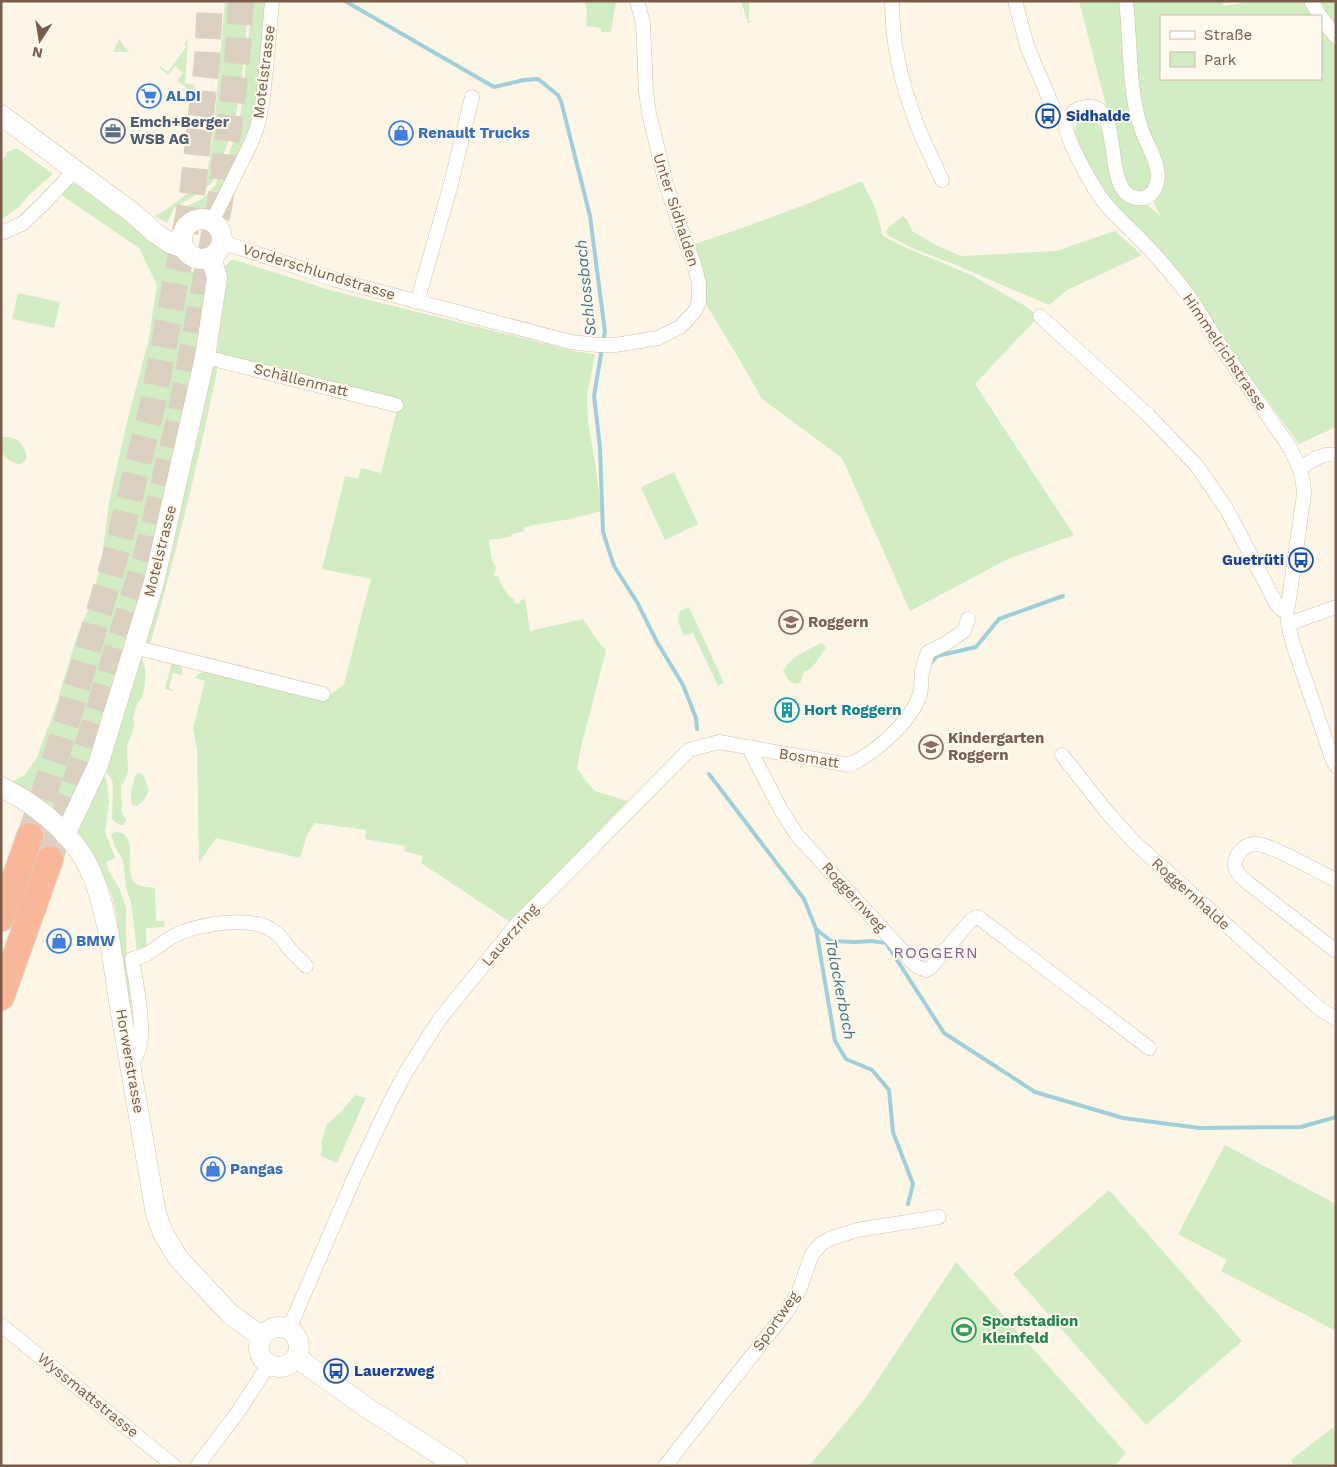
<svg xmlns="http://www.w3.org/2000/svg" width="1337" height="1467" font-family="'Work Sans',sans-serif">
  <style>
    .green { fill: #d2ecc4 }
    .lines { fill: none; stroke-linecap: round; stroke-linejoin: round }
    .stream { stroke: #9fcfda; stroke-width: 4 }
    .highway-tunnel { stroke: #dcd0c0; stroke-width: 26; stroke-dasharray: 26 13; stroke-linecap: butt }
    .street-casing { stroke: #d0beab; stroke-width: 15 }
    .secondary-casing { stroke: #d5c0ab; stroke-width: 21 }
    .highway-casing { stroke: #dcd5d0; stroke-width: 28 }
    .street { stroke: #fff; stroke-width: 14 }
    .secondary { stroke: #fff; stroke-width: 20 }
    .highway { stroke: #fab89b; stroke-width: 26 }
    .labels { text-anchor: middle; stroke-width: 4; stroke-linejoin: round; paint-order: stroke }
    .street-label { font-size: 15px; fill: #785c49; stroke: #fff9ee }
    .shop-label { font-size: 15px; font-weight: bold; fill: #366cbe; stroke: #fff9ee; text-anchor: start }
    .transit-label { font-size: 15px; font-weight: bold; fill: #164399; stroke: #fff9ee; text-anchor: start }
    .service-label { font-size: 15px; font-weight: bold; fill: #4e5e75; stroke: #fff9ee; text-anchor: start }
    .education-label { font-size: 15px; font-weight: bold; fill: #785e54; stroke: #fff9ee; text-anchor: start }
    .culture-label { font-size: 15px; font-weight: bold; fill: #0d838f; stroke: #fff9ee; text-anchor: start }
    .leisure-label { font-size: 15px; font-weight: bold; fill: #27864d; stroke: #fff9ee; text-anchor: start }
    .water-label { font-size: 16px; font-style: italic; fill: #3f7785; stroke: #fff9ee }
    .neighbourhood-label { font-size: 16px; letter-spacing: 1px; fill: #866195; stroke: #fff9ee }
  </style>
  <rect width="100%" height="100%" fill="#fdf6e7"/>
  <!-- green -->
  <path class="green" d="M225 1H249L241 86 233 130 212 183 200 192 174 208 167 223 154 216 163 212 201 183 195 174 197 169 208 170 215 116Z
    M252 1H266L259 83 254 117 243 147 213 205 203 212 173 223 177 213 187 206 204 198 215 185 234 141 239 124 244 85Z
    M585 1H616L611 32H601V28L586 26 587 14Z
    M741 1H749V21H753L748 23Z
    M1079 1H1122L1153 177 1147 190 1140 192 1128 189 1121 165 1115 117 1106 105Z
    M1132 1H1222L1224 6 1254 1H1307L1316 16H1161V79H1321V24L1336 43V427L1299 444 1155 247 1113 206 1091 169 1078 142 1075 131 1076 125 1079 120 1085 116 1092 117 1097 121 1101 129 1104 137 1110 173 1120 196 1124 200 1139 204 1148 205 1161 217 1154 203 1159 195 1140 107Z
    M1315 1H1336V32Z
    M119 39 120 40 129 52H113Z
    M188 39 185 83 195 85 194 90H190L177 81 183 73 175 66 168 75 160 68V66L168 72 186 47 184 44Z
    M17 148 53 174 29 195 20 206 1 220V161L7 154 5 153Z
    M862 181 876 210 883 236 904 247 971 275 1022 304 1039 316 975 384 1074 535 1008 559 910 611 842 458 762 399 738 357 707 306 695 244C752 225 807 205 862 181Z
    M72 184H76L204 280 207 285V292L201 317 196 357 151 555 136 611 94 747 81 781 73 798 63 812H61L49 804H44L11 782 25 775 37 757 55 709 76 639 91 602 101 565 109 502 127 422 148 343 157 285 139 248 60 194Z
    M903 216 907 219 912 231 936 245 961 256 1056 251 1115 231 1142 255 1067 290 1049 305 956 265 912 248 887 235 886 232 889 227Z
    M231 260H235L333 291 579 352 595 354 587 396 588 422 596 468 601 511 570 519 524 527 525 531 512 534 510 537 489 540 492 560 496 567 494 576H498C502 587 505 593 514 599L515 603 519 604 521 600 525 599 530 631 583 619 597 640 606 650 581 747 577 768 585 780 595 791 628 801 510 922 421 863 423 856 404 851 405 846 365 839 366 830 315 823C306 833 304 846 300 858L216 838 199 863 197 749 193 729 205 681 195 678 198 674 206 671 322 701 344 684 371 579 322 569 345 476 358 479 361 468 381 473 399 402 217 354 221 318 222 270Z
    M18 293 60 302 54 328 12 319Z
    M214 365 218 366C199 460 176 553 150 645L145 643 207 371Z
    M7 437C11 437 14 438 18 441 23 445 30 456 24 462 16 468 4 458 1 450 0 447 1 442 1 438Z
    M674 472 698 524 665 540 641 487Z
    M689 607 724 683 718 686 693 633 684 636 678 622 680 611Z
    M822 643 826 648 811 669 804 672 800 683C790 686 787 678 783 671 791 656 807 650 822 643Z
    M141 657 145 668V684L142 698 137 704 133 718 134 723 133 731 127 746 128 771 124 782 121 786 122 813 126 820 124 825C118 825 115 823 112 819L113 785 112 780 104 769Z
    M172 662 179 665 182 668V675L173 673 169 688 173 690V691L165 689Z
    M137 773 143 774 149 791 143 801 137 806 132 805C129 796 133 781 137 773Z
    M99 774 105 777 107 781 109 801 105 832 115 858 106 862 108 869 120 890 126 908V942L134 1040 116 913 112 896 97 862 76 829Z
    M115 832C141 832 123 874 135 883 141 887 148 887 155 888L156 921H164L165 927 146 928V946L137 952 131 902 126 888 123 860 115 847 111 834Z
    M355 1095 366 1098 337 1163 321 1156 322 1140 327 1124 341 1112Z
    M1225 1145 1336 1204V1331L1221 1271 1227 1260 1178 1234Z
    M1109 1190 1242 1341 1146 1425 1013 1274Z
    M956 1262 1126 1453 1114 1466H809L865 1399Z
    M1332 1428 1336 1432V1466H1294L1291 1460Z"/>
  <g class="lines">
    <!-- stream -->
    <path class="stream" d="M345 1 494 87 524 80 538 79 558 95 561 101 590 216 605 332 603 341
      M602 348 594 396 600 447 603 532 614 566 637 602 657 642 683 685 696 718 697 729
      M929 665 937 656 976 647 999 619 1063 596
      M709 774 804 899 816 929 831 941 855 942 872 941 886 943 944 1033 1035 1092 1123 1118 1199 1128 1301 1127 1336 1117
      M816 929 835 1041 846 1059 872 1070 889 1090 893 1132 913 1184 908 1204"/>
    <!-- highway-tunnel -->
    <path class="highway-tunnel" d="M30 836 63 735 117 550 153 403 192 195 207 61 210 1
      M50 859 90 738 146 557 180 416 220 202 237 62 241 1"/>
    <!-- street casing -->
    <g class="street-casing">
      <path id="street" d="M892 1C892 42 901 82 915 119 922 140 933 160 942 180
        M1015 1 1027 46 1054 110 1059 116 1068 119
        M1126 1C1131 42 1128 86 1140 125 1145 143 1164 168 1156 186 1154 192 1149 197 1143 198 1095 203 1131 94 1081 108 1074 110 1068 116 1066 124 1064 136 1091 183 1099 195 1108 209 1121 220 1132 231 1148 247 1164 264 1178 282 1194 301 1206 324 1220 345 1243 380 1267 414 1290 448 1299 466 1303 474 1304 494L1287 613 1290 632 1293 644 1333 761 1336 766
        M1311 1 1320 16
        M1321 17 1336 37
        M212 222 252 141 258 124 262 105 266 70 272 1
        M1 233 22 224 45 202 75 170
        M222 242 336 280 571 342 597 345H615L658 338 680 327 695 311 699 302V283L694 264 679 224 666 184 649 113 646 92 643 23 637 1
        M417 302 450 188 472 97
        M1040 316 1148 415 1196 465 1226 508 1276 603 1281 609 1287 613
        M205 357 396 405
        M1300 468C1312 461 1322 452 1336 455
        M1288 624 1336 607
        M134 647 323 694
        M749 748 781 810 797 835 916 966 926 970 931 967 972 919 978 917 1149 1048
        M1062 755 1107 812 1134 842 1320 1009 1336 1019
        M1336 880C1320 873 1268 842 1254 844 1243 845 1232 857 1236 869 1238 875 1244 879 1248 883L1336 951
        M131 1066C135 1059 138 1053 140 1045 144 1024 136 981 132 959 149 956 157 946 172 937 196 924 252 914 275 932 282 937 287 946 292 952 297 957 302 961 306 966
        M1 1325 174 1466
        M289 1329 355 1176 390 1102 406 1072 439 1020 517 924 689 750 719 742 849 765C874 754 912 721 920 694 922 687 921 678 922 671 924 664 926 658 928 652L945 644 964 631 968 619
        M197 1466 238 1412 269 1364
        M665 1466 787 1311 799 1291 812 1254 822 1243 832 1238 857 1230 939 1217"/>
    </g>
    <!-- secondary casing -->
    <g class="secondary-casing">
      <path id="secondary" d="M1 115 134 214 155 233 170 243 184 248
        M182 239a20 20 0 1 1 40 0a20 20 0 1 1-40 0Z
        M1 787C32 802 63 826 82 855 106 893 112 956 119 1001 132 1072 144 1143 156 1214L163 1233 178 1258 230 1314 261 1336
        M65 835 98 765 154 582 205 357 217 278 211 257
        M259 1347a20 20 0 1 1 40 0a20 20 0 1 1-40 0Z
        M296 1357 363 1405 457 1466"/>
    </g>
    <!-- highway casing -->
    <g class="highway-casing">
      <path id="highway" d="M1 918 30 836
        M1 997 50 859"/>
    </g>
    <!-- street -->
    <use href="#street" class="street"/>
    <!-- secondary -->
    <use href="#secondary" class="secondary"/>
    <!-- highway -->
    <use href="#highway" class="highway"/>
  </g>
  <!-- icons -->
  <defs>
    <g id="supermarket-ring" transform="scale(1.25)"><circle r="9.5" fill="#fff9ee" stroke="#3f7fe0" stroke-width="1.5"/><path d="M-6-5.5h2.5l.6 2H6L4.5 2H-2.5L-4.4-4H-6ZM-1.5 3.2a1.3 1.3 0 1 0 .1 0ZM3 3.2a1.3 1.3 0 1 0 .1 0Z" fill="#3f7fe0"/></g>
    <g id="bus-ring" transform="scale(1.25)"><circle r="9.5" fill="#fff9ee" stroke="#1a4fb4" stroke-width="1.5"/><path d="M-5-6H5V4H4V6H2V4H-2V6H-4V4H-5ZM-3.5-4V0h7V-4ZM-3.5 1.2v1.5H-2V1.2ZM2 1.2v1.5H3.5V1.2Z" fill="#1a4fb4"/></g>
    <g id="office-ring" transform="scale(1.25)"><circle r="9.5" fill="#fff9ee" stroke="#5c6f8a" stroke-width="1.5"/><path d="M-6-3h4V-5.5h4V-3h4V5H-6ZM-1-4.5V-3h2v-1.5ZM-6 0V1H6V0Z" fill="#5c6f8a"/></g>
    <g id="shop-ring" transform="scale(1.25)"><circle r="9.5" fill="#fff9ee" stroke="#3f7fe0" stroke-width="1.5"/><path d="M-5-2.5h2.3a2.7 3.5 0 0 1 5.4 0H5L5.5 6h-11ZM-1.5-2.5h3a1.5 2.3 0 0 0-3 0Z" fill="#3f7fe0"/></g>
    <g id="school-ring" transform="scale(1.25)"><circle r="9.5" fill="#fff9ee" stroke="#8d6e63" stroke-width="1.5"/><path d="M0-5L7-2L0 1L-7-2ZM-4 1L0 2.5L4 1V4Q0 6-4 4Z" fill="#8d6e63"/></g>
    <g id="building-ring" transform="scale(1.25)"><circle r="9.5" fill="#fff9ee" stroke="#0f9aa8" stroke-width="1.5"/><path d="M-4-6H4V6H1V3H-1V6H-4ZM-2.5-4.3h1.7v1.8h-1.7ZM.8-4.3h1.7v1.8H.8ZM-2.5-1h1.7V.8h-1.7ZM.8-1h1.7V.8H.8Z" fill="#0f9aa8"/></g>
    <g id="stadium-ring" transform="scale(1.25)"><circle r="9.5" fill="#fff9ee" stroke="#2e9e5b" stroke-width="1.5"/><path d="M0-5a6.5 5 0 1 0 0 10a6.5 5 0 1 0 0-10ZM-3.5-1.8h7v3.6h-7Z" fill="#2e9e5b"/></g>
  </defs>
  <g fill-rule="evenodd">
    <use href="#supermarket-ring" x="149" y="96"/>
    <use href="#bus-ring" x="1048" y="116"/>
    <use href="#office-ring" x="113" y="131"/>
    <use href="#shop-ring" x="401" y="133"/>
    <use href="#bus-ring" x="1301" y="560"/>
    <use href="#school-ring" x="791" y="622"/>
    <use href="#building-ring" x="787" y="710"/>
    <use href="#school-ring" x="931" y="747"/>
    <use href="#shop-ring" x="59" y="941"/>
    <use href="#shop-ring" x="213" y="1169"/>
    <use href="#stadium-ring" x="964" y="1330"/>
    <use href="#bus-ring" x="336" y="1371"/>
  </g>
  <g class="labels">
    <!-- street labels -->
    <g class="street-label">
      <text transform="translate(264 72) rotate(-83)" y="5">Motelstrasse</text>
      <text transform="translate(676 210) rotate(72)" y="5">Unter Sidhalden</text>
      <text transform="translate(319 272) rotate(17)" y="5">Vorderschlundstrasse</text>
      <text transform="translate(1225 352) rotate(56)" y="5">Himmelrichstrasse</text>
      <text transform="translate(301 380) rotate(14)" y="5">Schällenmatt</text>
      <text transform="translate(160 551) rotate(-76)" y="5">Motelstrasse</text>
      <text transform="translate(809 758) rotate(9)" y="5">Bosmatt</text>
      <text transform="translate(1191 894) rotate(42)" y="5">Roggernhalde</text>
      <text transform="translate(854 897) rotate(48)" y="5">Roggernweg</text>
      <text transform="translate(510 935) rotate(-49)" y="5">Lauerzring</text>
      <text transform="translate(130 1061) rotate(80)" y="5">Horwerstrasse</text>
      <text transform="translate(776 1321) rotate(-55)" y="5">Sportweg</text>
      <text transform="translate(88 1395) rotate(39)" y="5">Wyssmattstrasse</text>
    </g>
    <!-- shop labels -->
    <g class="shop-label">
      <text x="166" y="101">ALDI</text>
      <text x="418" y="138">Renault Trucks</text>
      <text x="76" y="946">BMW</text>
      <text x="230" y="1174">Pangas</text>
    </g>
    <!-- transit labels -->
    <g class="transit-label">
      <text x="1066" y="121">Sidhalde</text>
      <text x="1284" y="565" text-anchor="end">Guetrüti</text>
      <text x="354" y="1376">Lauerzweg</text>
    </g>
    <!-- service labels -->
    <g class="service-label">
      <text x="130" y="127">Emch+Berger<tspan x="130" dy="17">WSB AG</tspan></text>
    </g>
    <!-- education labels -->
    <g class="education-label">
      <text x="808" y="627">Roggern</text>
      <text x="948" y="743">Kindergarten<tspan x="948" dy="17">Roggern</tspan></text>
    </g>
    <!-- culture labels -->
    <g class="culture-label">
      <text x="804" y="715">Hort Roggern</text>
    </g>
    <!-- leisure labels -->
    <g class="leisure-label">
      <text x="982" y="1326">Sportstadion<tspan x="982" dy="17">Kleinfeld</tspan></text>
    </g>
    <!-- water labels -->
    <g class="water-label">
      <text transform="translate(585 288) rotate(-96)" y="6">Schlossbach</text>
      <text transform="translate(841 989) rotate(79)" y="6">Talackerbach</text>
    </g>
    <!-- neighbourhood labels -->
    <g class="neighbourhood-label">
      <text x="936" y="958">ROGGERN</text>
    </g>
  </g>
  <!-- border -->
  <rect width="1337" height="1467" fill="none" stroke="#785c49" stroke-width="5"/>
  <!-- legend -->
  <rect x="1160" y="15" width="162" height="65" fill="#fff9ee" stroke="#c9baac"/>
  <rect x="1170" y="31" width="25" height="8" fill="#ffffff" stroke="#c9baac"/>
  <text x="1204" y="40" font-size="15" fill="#785c49">Straße</text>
  <rect x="1170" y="52" width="25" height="15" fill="#d2ecc4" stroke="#c9baac"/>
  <text x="1204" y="65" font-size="15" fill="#785c49">Park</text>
  <!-- north arrow -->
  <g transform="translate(40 40) rotate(192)" stroke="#fff9ee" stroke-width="4" paint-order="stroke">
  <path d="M0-4L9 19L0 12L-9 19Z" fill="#785c49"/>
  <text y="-8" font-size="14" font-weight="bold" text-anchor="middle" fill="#785c49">N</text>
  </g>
</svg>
